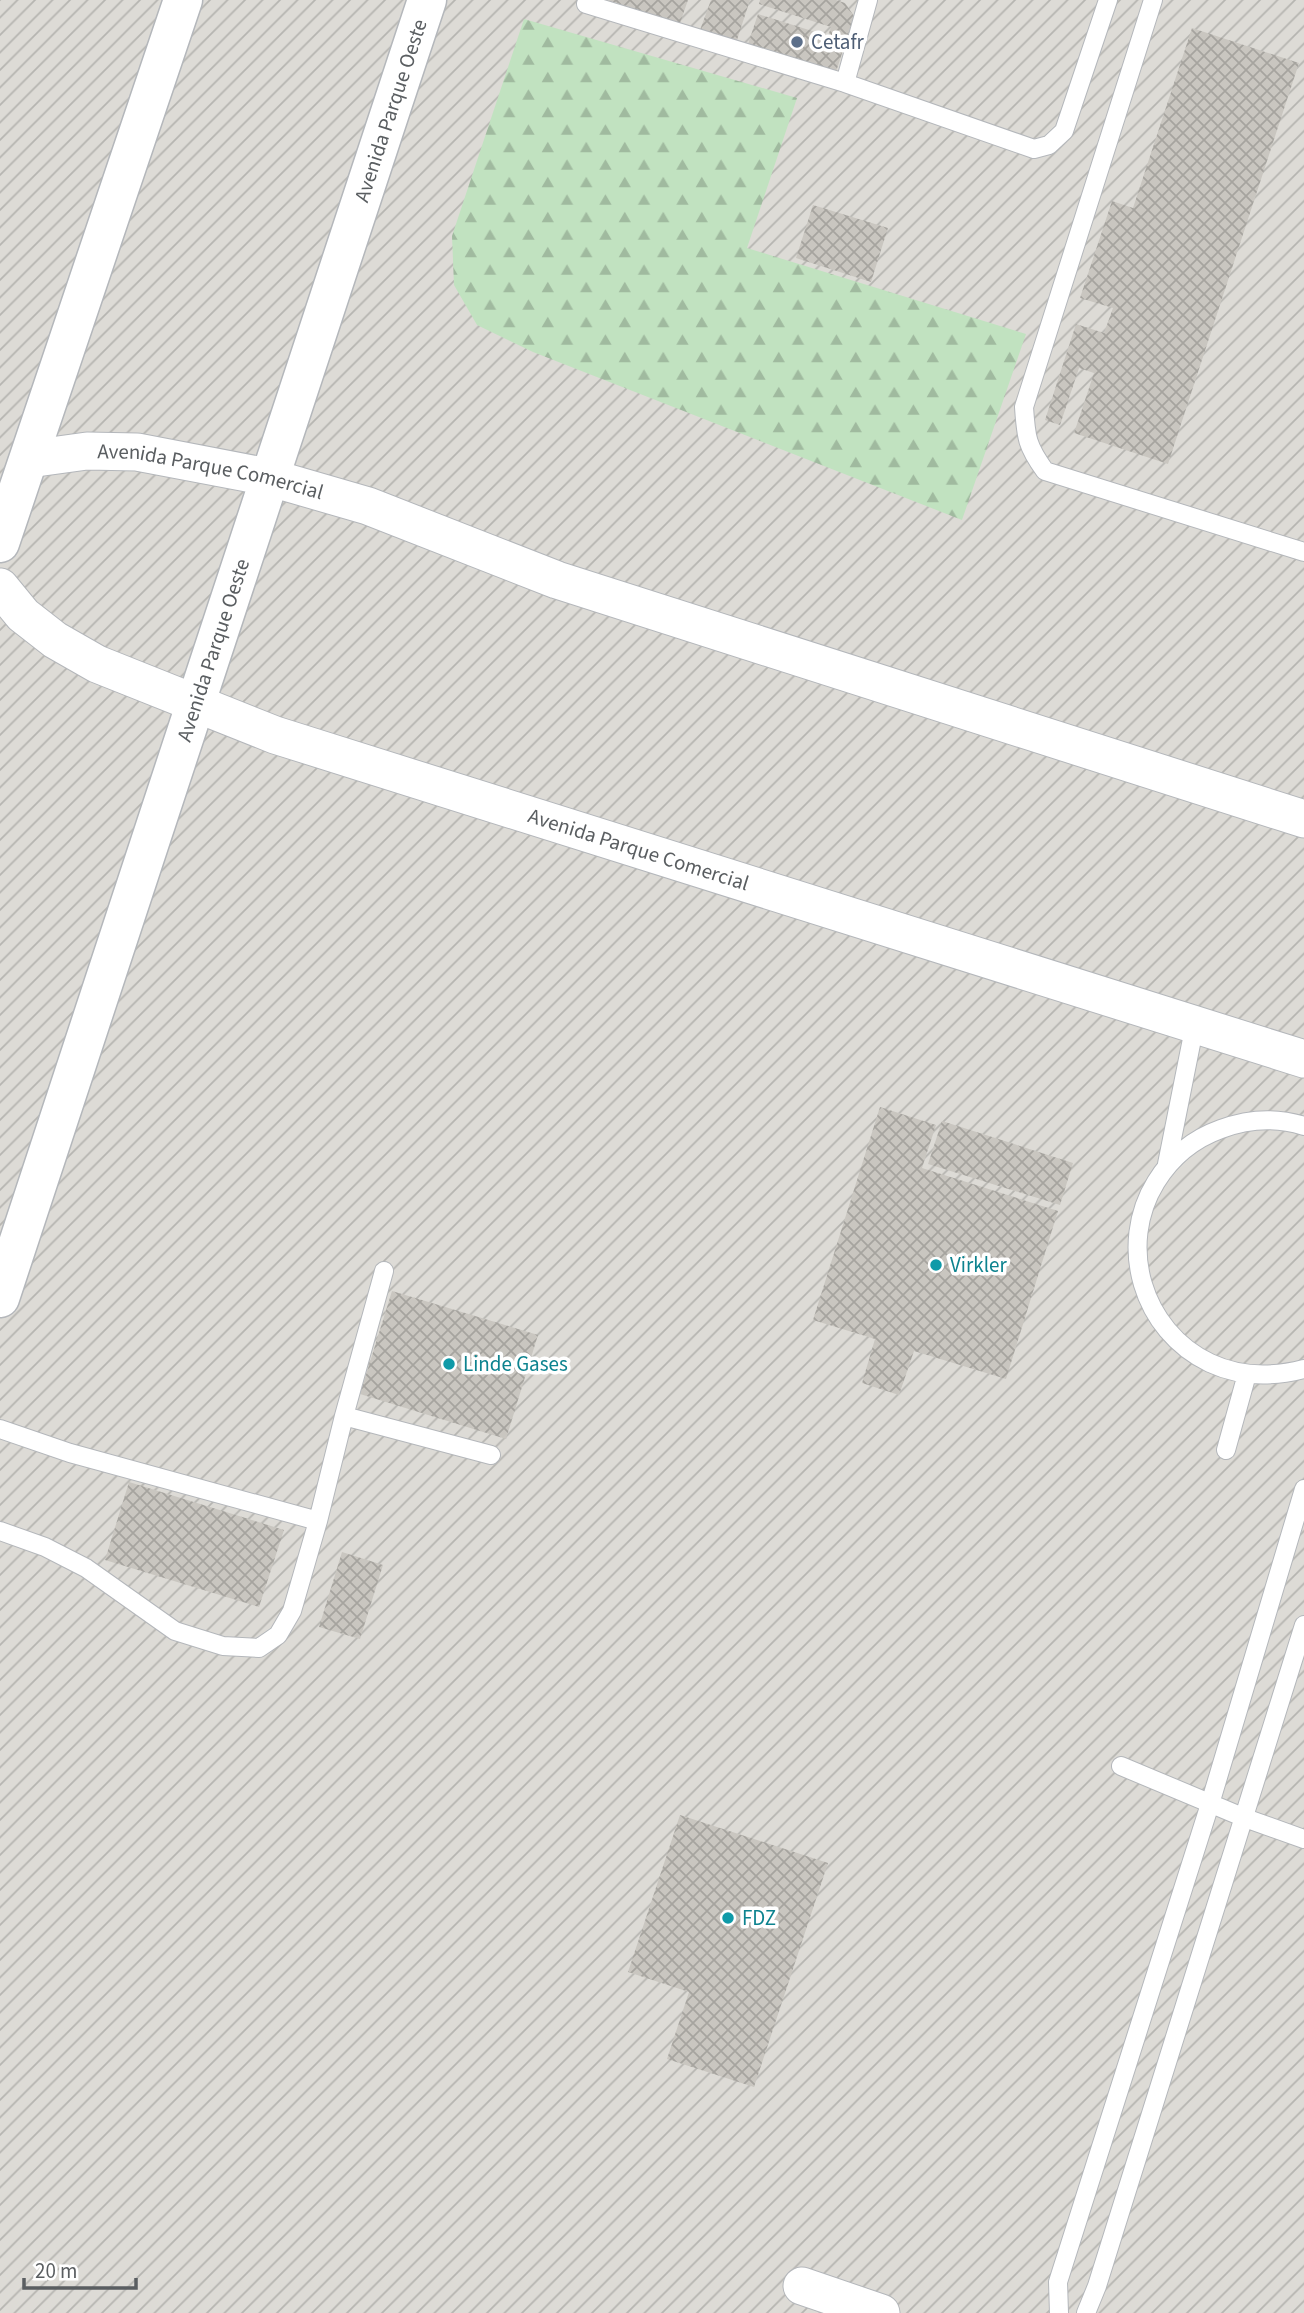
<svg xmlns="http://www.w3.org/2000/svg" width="1304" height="2313" font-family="'Source Sans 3',sans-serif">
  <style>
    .industrial { fill: url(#industrial-furrows) }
    .forest { fill: url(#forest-firs) }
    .building { fill: url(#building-cross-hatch) }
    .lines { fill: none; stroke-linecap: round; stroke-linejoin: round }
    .lane-casing { stroke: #b4b7bb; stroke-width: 20 }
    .street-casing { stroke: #b4b7bb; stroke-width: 39 }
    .secondary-casing { stroke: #b4b7bb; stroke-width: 41 }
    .lane { stroke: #fff; stroke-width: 18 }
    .street { stroke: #fff; stroke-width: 37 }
    .secondary { stroke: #fff; stroke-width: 38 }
    .service-dot { fill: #5c6f8a; stroke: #fff; stroke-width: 2.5 }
    .culture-dot { fill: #0f9aa8; stroke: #fff; stroke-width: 2.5 }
    .labels { text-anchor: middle; stroke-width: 7; stroke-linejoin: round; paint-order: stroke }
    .service-label { font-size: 21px; fill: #4e5e75; stroke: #fff; text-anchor: start }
    .street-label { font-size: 21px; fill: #5a5e61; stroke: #fff }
    .culture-label { font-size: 21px; fill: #0d838f; stroke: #fff; text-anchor: start }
  </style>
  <defs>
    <pattern id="industrial-furrows" width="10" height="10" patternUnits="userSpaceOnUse" patternTransform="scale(1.75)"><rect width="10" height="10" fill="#dddbd6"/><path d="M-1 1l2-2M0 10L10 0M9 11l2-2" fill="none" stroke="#b6b5b1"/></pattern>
    <pattern id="forest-firs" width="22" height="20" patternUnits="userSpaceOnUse" patternTransform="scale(1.75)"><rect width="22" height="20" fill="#c1e2c0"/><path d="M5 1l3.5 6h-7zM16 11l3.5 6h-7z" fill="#a0ba9f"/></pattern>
    <pattern id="building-cross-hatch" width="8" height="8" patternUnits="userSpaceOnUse" patternTransform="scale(1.75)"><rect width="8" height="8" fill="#c9c6c0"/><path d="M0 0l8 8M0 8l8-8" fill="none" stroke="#a6a49f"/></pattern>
  </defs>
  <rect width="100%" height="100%" fill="#eceae2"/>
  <!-- industrial -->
  <path class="industrial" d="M0 0H1304V2313H0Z"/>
  <!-- forest -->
  <path class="forest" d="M524 19 797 98 747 248 1026 334 962 520 533 352 477 325 454 285 452 236Z"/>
  <!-- building -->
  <path class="building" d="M607 0H688L680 23Z
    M711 0H750L736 43 700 30Z
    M760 0H836L845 3 854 16 835 75 747 47 758 14 828 36 831 27 759 4Z
    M1192 28 1299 63 1168 464 1074 433 1094 373 1079 368 1060 425 1045 420 1076 324 1104 333 1113 308 1080 298 1112 201 1133 208Z
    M813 205 888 228 871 282 796 258Z
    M880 1107 936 1125 922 1168 1058 1211 1006 1379 914 1351 899 1395 862 1383 875 1339 813 1320Z
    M942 1121 1073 1163 1060 1205 928 1164Z
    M392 1291 538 1335 506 1439 360 1394Z
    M129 1482 284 1530 259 1607 105 1560Z
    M342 1552 383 1565 360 1639 319 1627Z
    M680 1815 828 1863 754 2087 667 2059 689 1992 628 1972Z"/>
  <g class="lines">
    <!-- lane casing -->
    <g class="lane-casing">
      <path id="lane" d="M1153 0 1024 407C1026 438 1027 446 1045 471L1304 552
        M586 4 845 83 1034 149 1049 145 1064 131 1108 0
        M845 83 868 0
        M1304 1126C1276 1117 1248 1119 1221 1129 1193 1139 1172 1156 1156 1182 1117 1245 1142 1331 1210 1363 1240 1377 1273 1377 1304 1369
        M1167 1164 1195 1024
        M344 1416 491 1455
        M0 1429 70 1453 318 1521
        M1226 1450 1247 1374
        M0 1531 45 1547 86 1568 175 1631 223 1646 259 1648 278 1635 292 1611 318 1521 344 1416 384 1271
        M1121 1766 1245 1818 1304 1839
        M1059 2313 1058 2282 1210 1804 1304 1489
        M1086 2313 1097 2286 1304 1625"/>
    </g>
    <!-- street casing -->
    <g class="street-casing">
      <g id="street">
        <path id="s1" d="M29 459 87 451 137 452 268 477 368 506 557 580 1304 819"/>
        <path id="s2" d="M0 587 23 615 55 640 97 664 275 735 1304 1059"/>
        <path d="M802 2286 881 2313"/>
      </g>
    </g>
    <!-- secondary casing -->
    <g class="secondary-casing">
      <g id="secondary">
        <path d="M0 543 183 0"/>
        <path id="s3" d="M0 1298 427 0"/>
      </g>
    </g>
    <!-- lane -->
    <use href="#lane" class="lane"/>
    <!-- street -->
    <use href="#street" class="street"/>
    <!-- secondary -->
    <use href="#secondary" class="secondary"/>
  </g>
  <!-- markers -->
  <circle class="service-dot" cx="797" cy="42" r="7"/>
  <g class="culture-dot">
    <circle cx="936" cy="1265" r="7"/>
    <circle cx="449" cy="1364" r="7"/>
    <circle cx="728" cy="1918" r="7"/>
  </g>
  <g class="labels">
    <!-- service labels -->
    <g class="service-label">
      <text x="811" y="49">Cetafr</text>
    </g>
    <!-- street labels -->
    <g class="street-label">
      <text dy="7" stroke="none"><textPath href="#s3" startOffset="1250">Avenida Parque Oeste</textPath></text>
      <text dy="7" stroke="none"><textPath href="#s1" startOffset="184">Avenida Parque Comercial</textPath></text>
      <text dy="7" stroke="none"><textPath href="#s3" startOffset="682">Avenida Parque Oeste</textPath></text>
      <text dy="7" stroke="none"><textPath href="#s2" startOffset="698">Avenida Parque Comercial</textPath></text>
    </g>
    <!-- culture labels -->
    <g class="culture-label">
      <text x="950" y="1272">Virkler</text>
      <text x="463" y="1371">Linde Gases</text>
      <text x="742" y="1925">FDZ</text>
    </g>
  </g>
  <!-- scale -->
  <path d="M24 2278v10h112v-10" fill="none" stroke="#5a5e61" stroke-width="3.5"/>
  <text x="35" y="2278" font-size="21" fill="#5a5e61" stroke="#ffffff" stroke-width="5" paint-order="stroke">20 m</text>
</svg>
